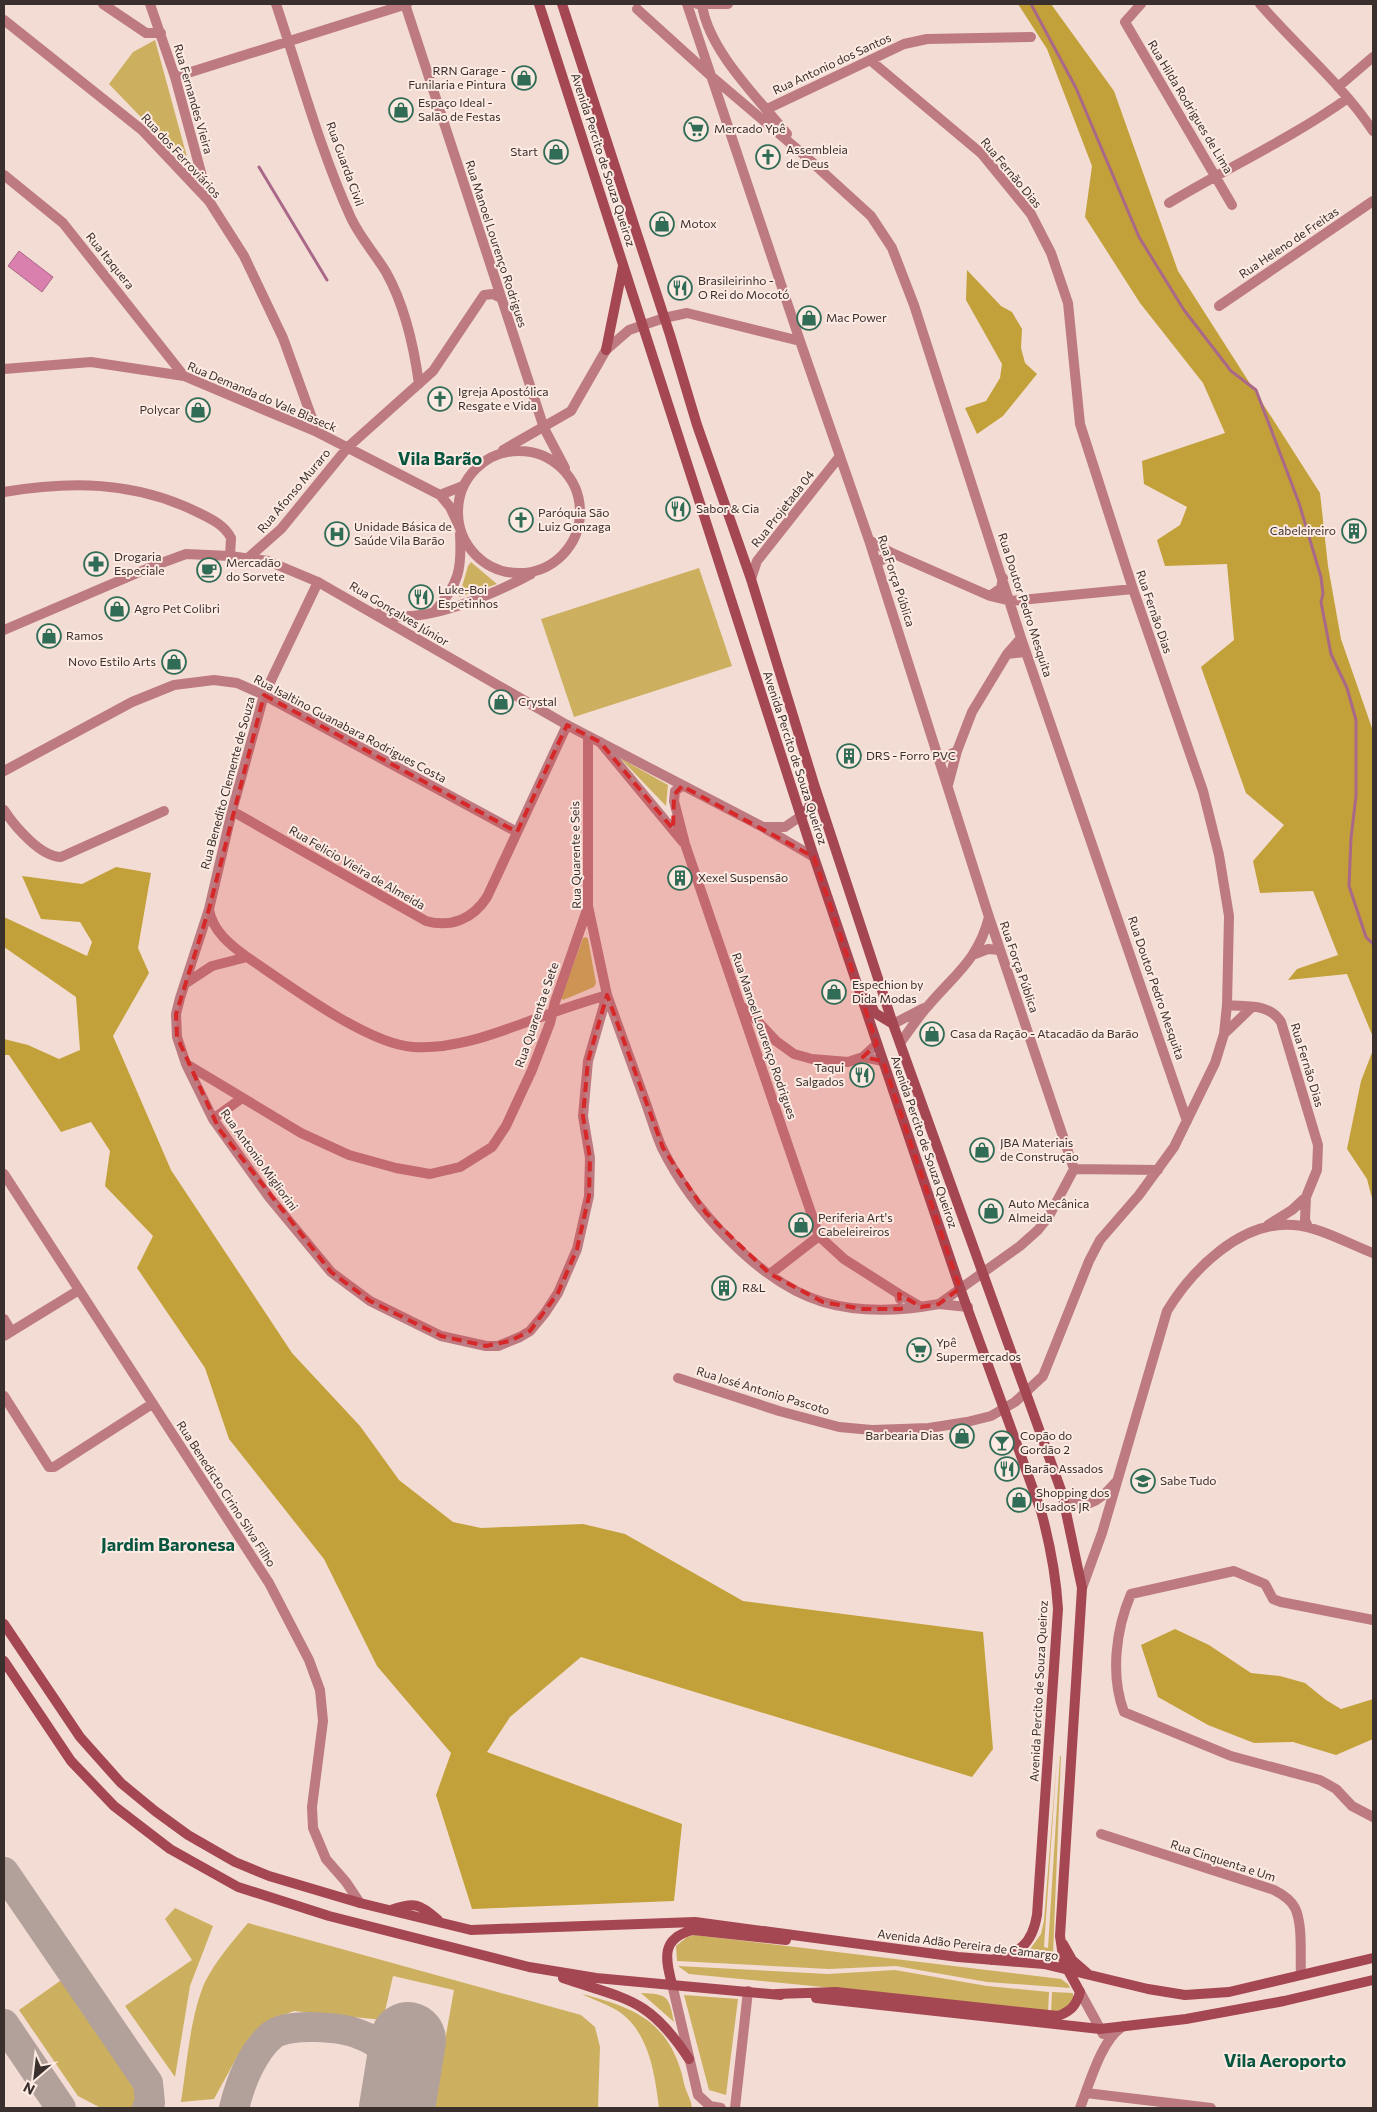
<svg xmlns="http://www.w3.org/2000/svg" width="1377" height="2112" font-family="Commissioner,sans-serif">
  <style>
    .green { fill: #ccb060 }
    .forest { fill: #c3a13a }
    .water { fill: #da80af; stroke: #aa6888 }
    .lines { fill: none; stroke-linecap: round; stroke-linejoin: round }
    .stream { stroke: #aa6888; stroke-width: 3 }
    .taxiway { stroke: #b2a09a; stroke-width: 30 }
    .runway { stroke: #b2a09a; stroke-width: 76 }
    .minor { stroke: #bd7b81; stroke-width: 10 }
    .tertiary { stroke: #bd7b81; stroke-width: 10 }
    .secondary { stroke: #a54653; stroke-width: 10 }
    .marked { fill: #d62828; fill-opacity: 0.2; stroke: #d62828; stroke-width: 4; stroke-dasharray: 10 6; stroke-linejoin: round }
    .labels { text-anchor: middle; stroke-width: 4; stroke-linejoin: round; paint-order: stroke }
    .street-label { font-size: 12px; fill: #39302d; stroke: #fdeae3 }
    .poi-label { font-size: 12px; fill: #39302d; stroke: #fdeae3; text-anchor: start }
    .district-label { font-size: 18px; font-weight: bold; fill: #05553f; stroke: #fdeae3 }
  </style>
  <rect width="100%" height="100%" fill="#f3dcd4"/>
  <!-- green -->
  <path class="green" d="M155 40 190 168 109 84 133 52Z
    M471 562 497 584 459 597 468 566Z
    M699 568 732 666 574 717 541 619Z
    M620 758 668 785 666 806Z
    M586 937 588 939 596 983 594 987 563 1000 561 998 583 938Z
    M1060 1756H1061L1053 1955 1050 1959 1025 1956 1041 1934 1044 1921 1057 1757 1044 1947 1048 1948Z
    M175 1908 213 1926 190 1986 175 2077 125 2006 192 1960 165 1919Z
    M248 1923 581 2015 595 2027 600 2047 598 2108H433L454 1990 393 1976 383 2020 294 2011 268 2021 252 2035 238 2055 214 2099 181 2102C187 2064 190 2016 205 1982 216 1960 233 1941 248 1923Z
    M695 1935 1061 1979 1068 1984 1070 1988 987 1982 896 1966 829 1969 677 1961 676 1946 687 1937Z
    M678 1966 828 1974 895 1970 987 1986 1049 1992 1048 2013 864 1991 689 1974Z
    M67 1976 144 2089 140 2101 132 2108 99 2107 78 2096 19 2010Z
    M1052 1992 1073 1993V1998L1068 2008 1051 2013Z
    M641 1993C668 1994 669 1996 674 2022Z
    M582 1994C628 2006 664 2018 680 2068 683 2075 683 2083 686 2090 689 2097 691 2101 692 2108H659C655 2075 649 2031 618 2011 607 2004 594 2000 582 1994Z
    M684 1995 738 1999 726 2095 709 2090Z"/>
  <!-- forest -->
  <path class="forest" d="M1018 4H1051L1114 91 1178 271 1320 493 1328 566 1341 639 1373 731V1037L1347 974 1288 980 1297 969 1338 955 1313 891 1260 893 1253 861 1284 825 1246 793 1201 667 1234 640 1227 564 1165 566 1157 540 1180 525 1187 507 1144 484 1142 461 1225 433 1203 383 1140 303 1085 217 1092 166 1047 49Z
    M967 270 1001 306 1012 312 1022 329 1021 348 1025 363 1037 374 1003 416 977 434 965 408 986 401 1000 378 1002 364 966 300Z
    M116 867 151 873 138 948 149 973 113 1036 171 1170 292 1353 360 1426 399 1480 453 1522 481 1528 583 1524 625 1534 743 1601 983 1632 993 1749 972 1777 581 1657 510 1717 487 1752 682 1824 674 1901 472 1909 436 1795 451 1753 377 1666 324 1559 229 1439 205 1368 137 1268 153 1236 105 1186 110 1151 91 1122 61 1132 9 1055H4V1039L28 1045 59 1059 80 1050 76 997 4 947V917L87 956 92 942 80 922 41 919 22 876 82 884Z
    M1373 1050V1202L1367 1179 1347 1149 1361 1081Z
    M1175 1629 1209 1645 1251 1673 1280 1676 1305 1683 1326 1700 1341 1709 1373 1699V1739L1336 1755 1293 1742 1254 1743 1208 1725 1158 1697 1141 1645Z"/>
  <!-- water -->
  <path class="water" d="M19 251 53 277 42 292 8 266Z"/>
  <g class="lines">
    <!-- stream -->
    <path class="stream" d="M1031 4 1076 88 1139 237 1184 310 1231 371 1256 390 1299 503 1321 577 1323 594 1321 602 1331 654 1347 688 1356 720V796L1351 838 1349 886 1366 937 1373 944
      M259 167 327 280"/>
    <!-- taxiway -->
    <path class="taxiway" d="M4 1872 148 2083 150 2103 147 2108
      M4 2024 61 2108
      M234 2108C240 2084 252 2052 272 2035 289 2022 343 2027 361 2035 372 2039 382 2046 389 2055 395 2061 398 2074 401 2083"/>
    <!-- runway -->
    <path class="runway" d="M397 2108 408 2040"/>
    <!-- minor -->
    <path class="minor" d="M103 4 146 33H161
      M150 4 175 77 208 198
      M276 4C300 75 320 150 351 218 360 237 375 254 386 272 405 306 414 347 419 384
      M405 4 544 428
      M687 4 800 341 869 540 989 917 1074 1169
      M697 4H728
      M1141 4 1125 22 1232 205
      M1260 4C1297 47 1342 84 1373 131
      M702 5C709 51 758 98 787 134
      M637 9 711 76 803 154 871 216 892 248 914 305 1021 638 1187 1121
      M4 20 142 130 209 201 244 256 283 338 317 432
      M870 60 982 154 1031 214 1051 253 1068 303 1080 424 1133 589 1203 791 1219 855 1229 916 1227 1005C1247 1007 1269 1003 1281 1022L1318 1145 1317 1170 1306 1197
      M175 77 407 4
      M1338 87 1373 57
      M767 109 904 44 927 39 1031 37
      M4 175 63 223 184 376
      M1169 203C1229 167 1292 138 1348 98
      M1219 306 1373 201
      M664 318 687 313 800 341
      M4 369 91 362 184 376 317 432 440 495
      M4 492C69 481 133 481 195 511 209 518 224 524 231 538L230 556
      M459 526 450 507 440 495 463 486
      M869 540 892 553 877 563
      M892 553 990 596
      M248 558 281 529 348 447 433 371 484 295 493 294 501 298
      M1003 578 1001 588 990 596 1011 601 1133 589
      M751 579 757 561 840 456
      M318 582 264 695 232 811 209 909 180 998 176 1014 177 1037 186 1064 213 1119 269 1197 331 1272 370 1301 441 1336 486 1346H498L520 1337 530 1331 545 1313 558 1293 577 1249 589 1196 590 1158 583 1116 588 1061 607 995 588 906V736
      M1021 638 1007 654 1026 652
      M600 742 683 842
      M957 751 972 712 1007 654
      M940 760 957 751 948 785
      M4 771 132 702 174 685 214 680 237 683 264 695 517 832
      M682 786 675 791 674 801 685 844 819 1236 844 1259 899 1294
      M4 810C15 827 41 857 61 857L164 811
      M232 811 426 921C451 928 473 919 487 897L567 725
      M209 910C213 931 230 945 247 957 287 984 367 1044 413 1047 460 1050 506 1029 549 1014 568 1007 587 1001 607 995 619 1029 632 1064 644 1098 650 1114 655 1132 662 1148 691 1207 759 1283 823 1302 860 1313 901 1311 939 1304
      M975 954 988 949 1000 950
      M186 983 212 966 247 957
      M745 1008 776 1041 794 1054 812 1059 848 1062 863 1057
      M893 1024 924 1008
      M1224 1034 1252 1007
      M900 1043C909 1031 918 1017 928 1006 955 974 978 960 989 917
      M877 1044 863 1057 883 1061
      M188 1065 301 1133 349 1155 396 1168 430 1174 460 1167 492 1147 506 1126 532 1070 550 1023 555 1002 588 907
      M213 1119 242 1098
      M1074 1169 1158 1170
      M4 1174 269 1583 309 1660 320 1690 323 1721 312 1807 313 1828 326 1859 346 1882 360 1903
      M1268 1225 1292 1210 1306 1197 1305 1220 1308 1227
      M770 1274 819 1236
      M900 1299 899 1294 921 1307
      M968 1307 939 1304 1020 1246 1038 1230 1049 1216 1074 1169
      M4 1319 11 1331
      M4 1336 79 1290
      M678 1378 779 1411 839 1427 872 1430 929 1428 967 1422 991 1416 1015 1402 1043 1376 1089 1261 1100 1240 1139 1195 1174 1147 1215 1063 1224 1034 1227 1005
      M4 1396 49 1467H54L152 1404
      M1062 1493C1082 1514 1099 1502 1115 1483
      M1082 1588 1102 1533 1167 1311C1192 1270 1241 1220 1294 1225 1320 1227 1349 1244 1373 1253
      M1373 1620 1281 1602 1273 1599 1265 1584 1234 1571 1131 1594C1116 1629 1110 1675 1124 1712L1231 1756 1320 1780 1336 1789 1352 1806 1373 1817
      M1101 1834 1274 1890C1282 1894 1291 1900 1295 1908 1303 1924 1300 1957 1301 1975
      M1086 2093 1211 2108"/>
    <!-- tertiary -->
    <path class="tertiary" d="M544 428 565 468
      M503 450 571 411 606 350 629 330 664 318
      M458 512a61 61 0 1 1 122 0a61 61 0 1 1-122 0Z
      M435 611C459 584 462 569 460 534
      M379 613C421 627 494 594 531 574
      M4 630 156 565 186 554 230 556 268 561 318 582 567 725 761 826 814 857
      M765 827H785L801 816
      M672 1984 698 2095 710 2106 721 2108
      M1080 1992 1103 2034
      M735 2108 748 1991
      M1080 2108C1089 2085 1102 2037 1124 2026"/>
    <!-- secondary -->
    <path class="secondary" d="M539 4 814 857 960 1288 1041 1511C1050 1544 1056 1575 1058 1609L1037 1915C1032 1945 1019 1953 991 1960
      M562 4 670 335 697 425 751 579 814 784 893 1024 1062 1493 1082 1588 1060 1936 1064 1963 1080 1992C1076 2006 1071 2011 1058 2016L836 1992 776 1994
      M606 350 623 266
      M801 816 809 808 813 788
      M868 998 875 1013 893 1024
      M4 1624 80 1737 121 1783 155 1811 188 1835 235 1862 269 1876 360 1903 471 1930 695 1922 958 1957 1044 1964 1148 1989 1185 1995 1229 1992 1373 1958
      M4 1661 71 1761 114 1806 170 1849 238 1887 329 1916 529 1967 596 1978 781 1995
      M391 1910C414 1902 419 1903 438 1920
      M1063 1944 1072 1960 1087 1973
      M563 1978C628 2000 649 1998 689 2059
      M672 1984C665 1958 661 1938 693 1930L786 1940
      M816 1998 1100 2029 1186 2019 1284 2001 1373 1980"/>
  </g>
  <!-- marked area -->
  <path class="marked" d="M264 695 517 832 567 725 600 742 673 829 674 795 682 786 814 857 877 1044 863 1057 883 1061 960 1288 939 1304 921 1307 899 1294 901 1309H863L823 1302 770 1274 706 1213 663 1148 607 995 588 1061 583 1116 590 1158 589 1196 577 1249 558 1293 530 1331 510 1341 486 1346 441 1336 370 1301 331 1272 219 1129 177 1037 176 1014 209 909Z"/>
  <!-- icons -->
  <defs>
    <g id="shop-ring" transform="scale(1.25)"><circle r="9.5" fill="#fdeae3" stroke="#306c56" stroke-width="1.5"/><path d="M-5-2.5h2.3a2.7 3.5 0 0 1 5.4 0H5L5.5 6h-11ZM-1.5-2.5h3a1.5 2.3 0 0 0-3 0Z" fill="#306c56"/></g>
    <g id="supermarket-ring" transform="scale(1.25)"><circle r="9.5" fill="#fdeae3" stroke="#306c56" stroke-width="1.5"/><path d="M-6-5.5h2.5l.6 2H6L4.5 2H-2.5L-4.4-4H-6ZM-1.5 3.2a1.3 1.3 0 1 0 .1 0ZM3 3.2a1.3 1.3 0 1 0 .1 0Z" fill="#306c56"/></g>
    <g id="church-ring" transform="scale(1.25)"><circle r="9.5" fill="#fdeae3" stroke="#306c56" stroke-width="1.5"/><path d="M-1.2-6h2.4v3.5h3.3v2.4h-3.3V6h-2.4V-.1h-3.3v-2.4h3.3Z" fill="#306c56"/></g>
    <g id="restaurant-ring" transform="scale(1.25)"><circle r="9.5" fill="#fdeae3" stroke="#306c56" stroke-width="1.5"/><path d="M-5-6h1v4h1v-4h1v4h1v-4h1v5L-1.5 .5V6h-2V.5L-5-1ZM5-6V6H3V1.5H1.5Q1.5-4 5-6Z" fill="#306c56"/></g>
    <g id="building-ring" transform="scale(1.25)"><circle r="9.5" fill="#fdeae3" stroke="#306c56" stroke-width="1.5"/><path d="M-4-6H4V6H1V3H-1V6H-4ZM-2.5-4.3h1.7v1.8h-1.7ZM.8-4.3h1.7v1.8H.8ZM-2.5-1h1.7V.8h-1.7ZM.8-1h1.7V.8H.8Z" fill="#306c56"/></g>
    <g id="hospital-ring" transform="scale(1.25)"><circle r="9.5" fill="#fdeae3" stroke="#306c56" stroke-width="1.5"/><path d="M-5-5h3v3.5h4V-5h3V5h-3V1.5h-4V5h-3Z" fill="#306c56"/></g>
    <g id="pharmacy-ring" transform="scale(1.25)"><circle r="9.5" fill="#fdeae3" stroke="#306c56" stroke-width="1.5"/><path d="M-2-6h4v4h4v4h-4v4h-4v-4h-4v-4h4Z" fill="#306c56"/></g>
    <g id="cafe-ring" transform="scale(1.25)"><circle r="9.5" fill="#fdeae3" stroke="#306c56" stroke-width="1.5"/><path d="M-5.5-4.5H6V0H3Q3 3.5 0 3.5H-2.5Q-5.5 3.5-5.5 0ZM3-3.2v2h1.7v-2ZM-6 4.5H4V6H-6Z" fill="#306c56"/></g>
    <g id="bar-ring" transform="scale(1.25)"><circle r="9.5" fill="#fdeae3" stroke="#306c56" stroke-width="1.5"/><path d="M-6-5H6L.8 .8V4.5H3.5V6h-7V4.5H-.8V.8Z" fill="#306c56"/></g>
    <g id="school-ring" transform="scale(1.25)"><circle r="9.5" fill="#fdeae3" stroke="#306c56" stroke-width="1.5"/><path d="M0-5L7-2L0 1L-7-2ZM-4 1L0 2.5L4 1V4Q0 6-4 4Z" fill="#306c56"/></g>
  </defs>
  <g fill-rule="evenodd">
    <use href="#shop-ring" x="524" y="78"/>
    <use href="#shop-ring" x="401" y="110"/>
    <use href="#supermarket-ring" x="696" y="129"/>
    <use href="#shop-ring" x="556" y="152"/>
    <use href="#church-ring" x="768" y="157"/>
    <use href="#shop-ring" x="662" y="224"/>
    <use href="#restaurant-ring" x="680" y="288"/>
    <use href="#shop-ring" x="809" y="318"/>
    <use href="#church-ring" x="440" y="399"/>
    <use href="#shop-ring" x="198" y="410"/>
    <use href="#restaurant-ring" x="678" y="509"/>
    <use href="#church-ring" x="521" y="520"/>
    <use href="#building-ring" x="1354" y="531"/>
    <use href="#hospital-ring" x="337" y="534"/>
    <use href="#pharmacy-ring" x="96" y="564"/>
    <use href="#cafe-ring" x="209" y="570"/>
    <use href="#restaurant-ring" x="421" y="597"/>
    <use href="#shop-ring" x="117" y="609"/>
    <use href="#shop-ring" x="49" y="636"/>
    <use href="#shop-ring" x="174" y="662"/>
    <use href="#shop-ring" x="501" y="702"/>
    <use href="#building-ring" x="849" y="756"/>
    <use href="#building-ring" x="680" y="878"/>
    <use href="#shop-ring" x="834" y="992"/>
    <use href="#shop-ring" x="932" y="1034"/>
    <use href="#restaurant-ring" x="862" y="1075"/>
    <use href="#shop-ring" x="982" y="1150"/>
    <use href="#shop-ring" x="991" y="1211"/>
    <use href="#shop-ring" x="801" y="1225"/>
    <use href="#building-ring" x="724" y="1288"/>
    <use href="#supermarket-ring" x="919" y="1350"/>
    <use href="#shop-ring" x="962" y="1436"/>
    <use href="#bar-ring" x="1002" y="1443"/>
    <use href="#restaurant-ring" x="1007" y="1469"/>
    <use href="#school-ring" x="1143" y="1481"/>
    <use href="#shop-ring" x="1019" y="1500"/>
  </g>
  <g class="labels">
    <!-- street labels -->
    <g class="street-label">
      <text transform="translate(832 64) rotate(-25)" y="4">Rua Antonio dos Santos</text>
      <text transform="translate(193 99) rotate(74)" y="4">Rua Fernandes Vieira</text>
      <text transform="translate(1190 107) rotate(59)" y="4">Rua Hilda Rodrigues de Lima</text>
      <text transform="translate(181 156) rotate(47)" y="4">Rua dos Ferroviários</text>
      <text transform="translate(603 160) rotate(72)" y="4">Avenida Percito de Souza Queiroz</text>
      <text transform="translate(345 164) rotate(70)" y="4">Rua Guarda Civil</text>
      <text transform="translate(1011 173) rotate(50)" y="4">Rua Fernão Dias</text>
      <text transform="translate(1289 243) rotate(-34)" y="4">Rua Heleno de Freitas</text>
      <text transform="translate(496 244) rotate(72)" y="4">Rua Manoel Lourenço Rodrigues</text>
      <text transform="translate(110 261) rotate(51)" y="4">Rua Itaquera</text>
      <text transform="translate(262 397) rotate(23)" y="4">Rua Demanda do Vale Blaseck</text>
      <text transform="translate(294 491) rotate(-50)" y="4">Rua Afonso Muraro</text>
      <text transform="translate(783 509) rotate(-52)" y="4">Rua Projetada 04</text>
      <text transform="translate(896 581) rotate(72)" y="4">Rua Força Pública</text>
      <text transform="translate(1025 605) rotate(72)" y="4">Rua Doutor Pedro Mesquita</text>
      <text transform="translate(1154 612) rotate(71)" y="4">Rua Fernão Dias</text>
      <text transform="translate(399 614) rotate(31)" y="4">Rua Gonçalves Júnior</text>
      <text transform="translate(350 729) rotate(28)" y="4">Rua Isaltino Guanabara Rodrigues Costa</text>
      <text transform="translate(795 758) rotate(72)" y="4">Avenida Percito de Souza Queiroz</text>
      <text transform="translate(228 783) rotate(-75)" y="4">Rua Benedito Clemente de Souza</text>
      <text transform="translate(576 855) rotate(-91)" y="4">Rua Quarente e Seis</text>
      <text transform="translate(357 868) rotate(30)" y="4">Rua Felicio Vieira de Almeida</text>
      <text transform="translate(1019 967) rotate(71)" y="4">Rua Força Pública</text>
      <text transform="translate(1156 988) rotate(71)" y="4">Rua Doutor Pedro Mesquita</text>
      <text transform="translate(537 1015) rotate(-71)" y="4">Rua Quarenta e Sete</text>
      <text transform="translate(764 1036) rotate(71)" y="4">Rua Manoel Lourenço Rodrigues</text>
      <text transform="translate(1307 1065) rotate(73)" y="4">Rua Fernão Dias</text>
      <text transform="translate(924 1142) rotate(71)" y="4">Avenida Percito de Souza Queiroz</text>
      <text transform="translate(259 1160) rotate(54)" y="4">Rua Antonio Migliorini</text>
      <text transform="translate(763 1391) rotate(17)" y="4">Rua José Antonio Pascoto</text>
      <text transform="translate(226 1494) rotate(57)" y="4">Rua Benedicto Cirino Silva Filho</text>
      <text transform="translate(1039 1691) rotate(-87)" y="4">Avenida Percito de Souza Queiroz</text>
      <text transform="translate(1223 1861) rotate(18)" y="4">Rua Cinquenta e Um</text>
      <text transform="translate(968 1945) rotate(7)" y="4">Avenida Adão Pereira de Camargo</text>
    </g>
    <!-- poi labels -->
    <g class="poi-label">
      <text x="506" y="75" text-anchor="end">RRN Garage -<tspan x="506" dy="14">Funilaria e Pintura</tspan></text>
      <text x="418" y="107">Espaço Ideal -<tspan x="418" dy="14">Salão de Festas</tspan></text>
      <text x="714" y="133">Mercado Ypê</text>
      <text x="786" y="154">Assembleia<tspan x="786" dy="14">de Deus</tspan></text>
      <text x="538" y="156" text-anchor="end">Start</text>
      <text x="680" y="228">Motox</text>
      <text x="698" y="285">Brasileirinho -<tspan x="698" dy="14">O Rei do Mocotó</tspan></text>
      <text x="826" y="322">Mac Power</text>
      <text x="458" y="396">Igreja Apostólica<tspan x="458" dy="14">Resgate e Vida</tspan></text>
      <text x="180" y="414" text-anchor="end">Polycar</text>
      <text x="696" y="513">Sabor &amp; Cia</text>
      <text x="538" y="517">Paróquia São<tspan x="538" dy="14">Luiz Gonzaga</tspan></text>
      <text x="354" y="531">Unidade Básica de<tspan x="354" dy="14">Saúde Vila Barão</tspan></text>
      <text x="1336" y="535" text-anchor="end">Cabeleireiro</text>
      <text x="114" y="561">Drogaria<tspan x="114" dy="14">Especiale</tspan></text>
      <text x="226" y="567">Mercadão<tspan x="226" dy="14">do Sorvete</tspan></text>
      <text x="438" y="594">Luke-Boi<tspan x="438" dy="14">Espetinhos</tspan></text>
      <text x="134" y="613">Agro Pet Colibri</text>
      <text x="66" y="640">Ramos</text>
      <text x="156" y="666" text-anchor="end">Novo Estilo Arts</text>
      <text x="518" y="706">Crystal</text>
      <text x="866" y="760">DRS - Forro PVC</text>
      <text x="698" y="882">Xexel Suspensão</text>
      <text x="852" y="989">Espechion by<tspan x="852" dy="14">Dida Modas</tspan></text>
      <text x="950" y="1038">Casa da Ração - Atacadão da Barão</text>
      <text x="844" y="1072" text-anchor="end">Taqui<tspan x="844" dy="14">Salgados</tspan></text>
      <text x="1000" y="1147">JBA Materiais<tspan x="1000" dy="14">de Construção</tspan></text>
      <text x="1008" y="1208">Auto Mecânica<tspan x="1008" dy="14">Almeida</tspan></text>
      <text x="818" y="1222">Periferia Art's<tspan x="818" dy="14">Cabeleireiros</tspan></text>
      <text x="742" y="1292">R&amp;L</text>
      <text x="936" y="1347">Ypê<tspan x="936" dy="14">Supermercados</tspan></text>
      <text x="944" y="1440" text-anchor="end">Barbearia Dias</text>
      <text x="1020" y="1440">Copão do<tspan x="1020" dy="14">Gordão 2</tspan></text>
      <text x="1024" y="1473">Barão Assados</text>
      <text x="1160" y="1485">Sabe Tudo</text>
      <text x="1036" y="1497">Shopping dos<tspan x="1036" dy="14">Usados JR</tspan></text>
    </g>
    <!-- district labels -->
    <g class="district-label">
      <text x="440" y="465">Vila Barão</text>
      <text x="168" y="1551">Jardim Baronesa</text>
      <text x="1285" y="2067">Vila Aeroporto</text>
    </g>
  </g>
  <!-- border -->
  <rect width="1377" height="2112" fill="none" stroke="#39302d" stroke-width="10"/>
  <!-- north arrow -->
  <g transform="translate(35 2077) rotate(208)" stroke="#fdeae3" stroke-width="4" paint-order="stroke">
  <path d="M0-4L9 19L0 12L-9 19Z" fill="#39302d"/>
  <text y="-8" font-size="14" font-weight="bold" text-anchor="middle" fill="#39302d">N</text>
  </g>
</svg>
